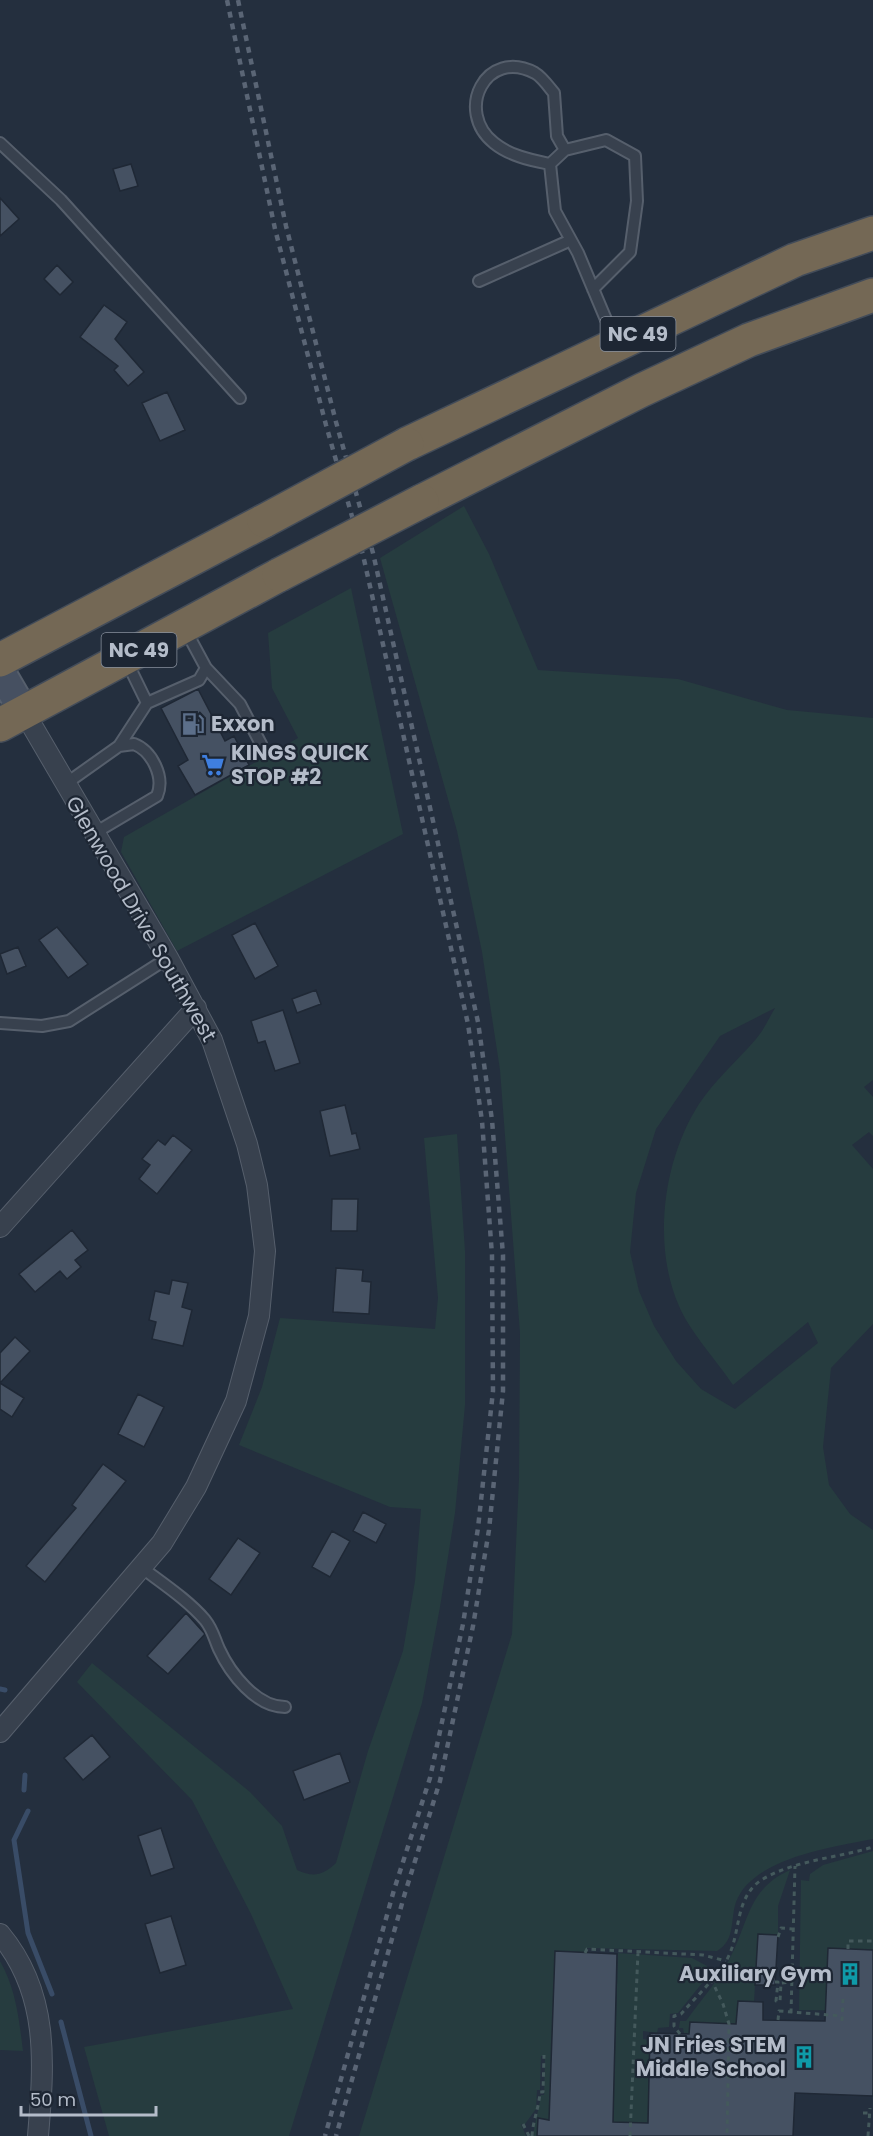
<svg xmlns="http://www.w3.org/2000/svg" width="873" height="2136" font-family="Poppins,sans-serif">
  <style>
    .green { fill: #263c3f; fill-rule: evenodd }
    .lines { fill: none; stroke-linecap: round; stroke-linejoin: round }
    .stream { stroke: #394c67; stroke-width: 5 }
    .building { fill: #455162; stroke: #1f2835; stroke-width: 1.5 }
    .lane-casing { stroke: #565f6c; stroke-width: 14 }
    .street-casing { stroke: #565f6c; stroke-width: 22 }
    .secondary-casing { stroke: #565f6c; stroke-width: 32 }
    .highway-casing { stroke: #434c59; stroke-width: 36 }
    .path { stroke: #44595c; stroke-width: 3; stroke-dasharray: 4.5 4.5; stroke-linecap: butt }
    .lane { stroke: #38414e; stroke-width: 10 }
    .street { stroke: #38414e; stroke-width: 20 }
    .secondary { stroke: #465061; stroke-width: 28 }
    .highway { stroke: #746855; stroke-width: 33 }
    .rail { stroke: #5a6575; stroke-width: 4.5; stroke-dasharray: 6 6; stroke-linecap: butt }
    .highway-bridge-casing { stroke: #434c59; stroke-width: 36; stroke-linecap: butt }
    .highway-bridge { stroke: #746855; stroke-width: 33 }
    .labels { text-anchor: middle; stroke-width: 4.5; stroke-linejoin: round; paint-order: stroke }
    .shield { fill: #1d2633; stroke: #878f9c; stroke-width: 1.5 }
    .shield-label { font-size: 20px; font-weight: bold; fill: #b4bcc9 }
    .poi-label { font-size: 21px; font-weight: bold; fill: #b4bcc9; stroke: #1d2633; text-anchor: start }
    .street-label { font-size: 21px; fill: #b4bcc9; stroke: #1d2633 }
  </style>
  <rect width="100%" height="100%" fill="#242f3e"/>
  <!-- green -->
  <path class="green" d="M464 506 489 554 538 670 678 679 787 710 873 718V1080L864 1087 873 1097V1136L869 1132 852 1145 873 1169V1324L831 1368 823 1447 829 1485 850 1514 873 1530V1839C833 1847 752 1858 736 1902 730 1919 736 1940 717 1951L587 1948 585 1953 555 1952 549 2119H538L537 2136H533C535 2121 539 2109 541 2095H544L545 2056H541L540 2090H537L536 2109 525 2124H521L526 2136H359L512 1634 519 1478 520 1333 500 1070 482 952 457 831 380 558ZM775 1008C769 1018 764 1030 756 1039 737 1061 715 1080 699 1104 663 1160 652 1245 679 1306 690 1332 717 1361 733 1385L808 1322 818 1343 735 1409 701 1389 676 1361 654 1326 639 1291 630 1252 636 1193 656 1129 720 1036Z
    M351 588 403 834 177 951 121 852 124 837 298 738 272 688 268 633Z
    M457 1134 465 1251V1405L455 1513 440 1607 422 1703 289 2136H109L84 2047 293 2009 251 1914 192 1800 77 1682 92 1663 250 1792 282 1826 297 1870C314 1878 323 1875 336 1863L368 1751 403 1651 415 1581 421 1509 390 1507 239 1445 262 1387 280 1318 435 1329 438 1298 424 1138Z
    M873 1851V2011L799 2010 801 1880 809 1881 810 1874 823 1865Z
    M790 1870 778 1906V1935L758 1934 754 2002 738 2001 735 2136 689 2033H684L683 2028H679L680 2021H686C700 2001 718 1981 729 1960 749 1923 747 1889 790 1870Z
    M618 1953 692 1958 707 1966V1977L678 2013 670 2014 669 2027 658 2028 657 2033 643 2031V2039L650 2040 647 2136 613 2122Z
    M0 1961C16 1989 19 2019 23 2051L0 2050Z"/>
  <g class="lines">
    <!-- stream -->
    <path class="stream" d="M0 1689 5 1690
      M24 1790 25 1775
      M28 1811 14 1840 28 1933 52 1994
      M61 2022 91 2136"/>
  </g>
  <!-- building -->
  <path class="building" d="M131 164 138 186 120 191 113 169Z
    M0 198 19 219 0 236Z
    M57 265 73 282 60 295 44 279Z
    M104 305 127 322 115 339 144 372 128 386 114 370 118 366 80 337Z
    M167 392 185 430 160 441 142 403Z
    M198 689 225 741 234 736 249 765 195 795 178 766 188 760 161 708Z
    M255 923 278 966 255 979 232 935Z
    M57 927 88 964 68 978 39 940Z
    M18 947 26 966 7 974 0 954Z
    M316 990 321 1004 297 1013 292 999Z
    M283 1010 300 1063 275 1071 265 1041 258 1043 251 1021Z
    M345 1105 352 1134 356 1133 360 1149 330 1156 320 1111Z
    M173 1135 192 1150 157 1194 139 1179 150 1165 142 1159 158 1140 165 1145Z
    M332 1199H358L357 1231H331Z
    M72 1230 88 1250 75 1260 81 1267 67 1279 60 1271 35 1292 19 1274Z
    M336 1268 363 1270 362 1281 371 1282 369 1314 333 1312Z
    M172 1280 188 1283 182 1307 192 1310 183 1346 152 1339 156 1322 149 1320 155 1291 169 1294Z
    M15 1337 30 1351 0 1383V1353Z
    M0 1383 24 1398 12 1417 0 1409Z
    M138 1394 164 1407 144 1447 118 1434Z
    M103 1464 126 1481 45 1582 26 1566 76 1508 72 1505Z
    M363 1512 386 1524 376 1543 353 1531Z
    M332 1531 350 1541 330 1577 312 1567Z
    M238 1538 260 1553 231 1595 209 1579Z
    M186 1613 205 1634 168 1674 147 1656Z
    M92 1735 110 1757 83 1780 64 1758Z
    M340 1753 350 1782 304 1800 293 1771Z
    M161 1828 174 1868 151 1876 138 1836Z
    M171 1916 186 1965 160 1973 145 1924Z
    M758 1934 778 1935 775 1985H755Z
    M828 1948 873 1950V2096L795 2093 793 2136H537L538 2118 549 2120 555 1951 617 1954 613 2122 648 2123 650 2033 689 2034 690 2022 736 2024 738 2001 763 2002V2020L825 2021Z"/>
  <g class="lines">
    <!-- lane casing -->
    <g class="lane-casing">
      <path id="lane" d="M0 143 61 200 240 398
        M550 164C531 160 510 156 494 143 454 111 486 47 535 73 542 77 549 87 554 93L557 136 565 150
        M479 281 571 240
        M593 289 630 252 637 201 635 156 606 140 565 150 550 164 555 211 578 253 615 341
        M126 660 147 703 199 680 206 668 185 629
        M206 668 240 704 261 744
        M119 746 147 703
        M64 785 119 746 134 744C152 751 165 777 157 796L93 834
        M0 1023 42 1026 69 1021 168 958
        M141 1567C162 1583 188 1600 205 1620 213 1630 214 1638 219 1649 230 1673 256 1707 285 1707"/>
    </g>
    <!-- street casing -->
    <g class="street-casing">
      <path id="street" d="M0 1227 196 1008
        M0 1732 162 1543 196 1487 236 1401 259 1316 265 1251 257 1185 247 1144 212 1040 168 958 24 712
        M0 1934C50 1994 44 2063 38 2136"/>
    </g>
    <!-- secondary casing -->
    <g class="secondary-casing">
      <path id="secondary" d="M0 671 24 712"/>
    </g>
    <!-- highway casing -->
    <g class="highway-casing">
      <path id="highway" d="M407 444 795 260 873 233
        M422 501 642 390 749 340 873 295
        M0 660 264 521
        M0 725 279 575"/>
    </g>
    <!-- path -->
    <path class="path" d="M778 1937 781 1928 792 1929
      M848 1949V1941H873
      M585 1953 587 1949 703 1955 726 1961
      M711 1979 723 2004 729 2024 727 2136
      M775 1982H778L776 2001H780L781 1983 791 1982
      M791 2013 795 1866
      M778 2020 779 2011 842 2016
      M842 2021 843 1999
      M680 2034 674 2026V2016L681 2014C696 1997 714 1980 726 1961 742 1935 733 1897 763 1879 796 1860 837 1858 873 1847
      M863 2113H870
      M523 2124 529 2136
      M532 2136C533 2120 539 2108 540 2092H543L544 2055
      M630 2136 638 1952
      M868 2136 870 2108"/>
    <!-- lane -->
    <use href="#lane" class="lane"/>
    <!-- street -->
    <use href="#street" class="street"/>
    <!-- secondary -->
    <use href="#secondary" class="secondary"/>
    <!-- highway -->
    <use href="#highway" class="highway"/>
    <!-- rail -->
    <path class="rail" d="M227 0 275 229 326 425 363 555 468 1024 482 1121 492 1255 493 1391 478 1528 463 1624 430 1778 394 1890 325 2136
      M238 0 286 226 336 422 373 553 478 1022 492 1120 503 1255V1391L489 1530 473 1626 440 1781 405 1893 336 2136"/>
    <!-- highway-bridge casing -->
    <g class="highway-bridge-casing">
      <path id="highway-bridge" d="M264 521 407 444
        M279 575 422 501"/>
    </g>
    <!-- highway-bridge -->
    <use href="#highway-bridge" class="highway-bridge"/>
  </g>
  <!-- icons -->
  <defs>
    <g id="fuel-bare" transform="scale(1.8)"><path d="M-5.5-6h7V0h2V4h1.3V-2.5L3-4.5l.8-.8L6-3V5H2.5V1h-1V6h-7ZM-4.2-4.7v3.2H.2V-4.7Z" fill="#5c6f8a" stroke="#1d2633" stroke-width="2.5" paint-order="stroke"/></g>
    <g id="supermarket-bare" transform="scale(1.8)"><path d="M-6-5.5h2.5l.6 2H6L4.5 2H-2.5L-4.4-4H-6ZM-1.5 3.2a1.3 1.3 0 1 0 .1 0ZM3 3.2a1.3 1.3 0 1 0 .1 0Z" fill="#3f7fe0" stroke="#1d2633" stroke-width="2.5" paint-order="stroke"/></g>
    <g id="building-bare" transform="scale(1.8)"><path d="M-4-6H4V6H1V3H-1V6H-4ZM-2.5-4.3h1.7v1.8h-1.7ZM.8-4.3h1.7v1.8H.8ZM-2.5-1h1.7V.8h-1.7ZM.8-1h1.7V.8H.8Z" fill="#0f9aa8" stroke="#1d2633" stroke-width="2.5" paint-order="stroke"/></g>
  </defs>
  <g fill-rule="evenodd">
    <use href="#fuel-bare" x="193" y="724"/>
    <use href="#supermarket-bare" x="213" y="765"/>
    <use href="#building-bare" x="850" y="1974"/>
    <use href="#building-bare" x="804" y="2057"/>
  </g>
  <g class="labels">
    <!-- shield labels -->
    <g class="shield">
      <rect x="600.5" y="317" width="75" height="34" rx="4.5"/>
      <rect x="101.5" y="633" width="75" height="34" rx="4.5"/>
    </g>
    <g class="shield-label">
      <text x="638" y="341">NC 49</text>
      <text x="139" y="657">NC 49</text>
    </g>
    <!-- poi labels -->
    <g class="poi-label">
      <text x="211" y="731">Exxon</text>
      <text x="231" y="760">KINGS QUICK<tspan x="231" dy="24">STOP #2</tspan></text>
      <text x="832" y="1981" text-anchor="end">Auxiliary Gym</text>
      <text x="786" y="2052" text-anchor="end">JN Fries STEM<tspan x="786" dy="24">Middle School</tspan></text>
    </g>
    <!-- street labels -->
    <g class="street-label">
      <text transform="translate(141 919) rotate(60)" y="7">Glenwood Drive Southwest</text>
    </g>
  </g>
  <!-- scale -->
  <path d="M21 2106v9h135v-9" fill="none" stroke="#b4bcc9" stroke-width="3"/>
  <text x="30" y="2106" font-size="18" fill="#b4bcc9" stroke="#1d2633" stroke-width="4.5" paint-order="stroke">50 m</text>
</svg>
